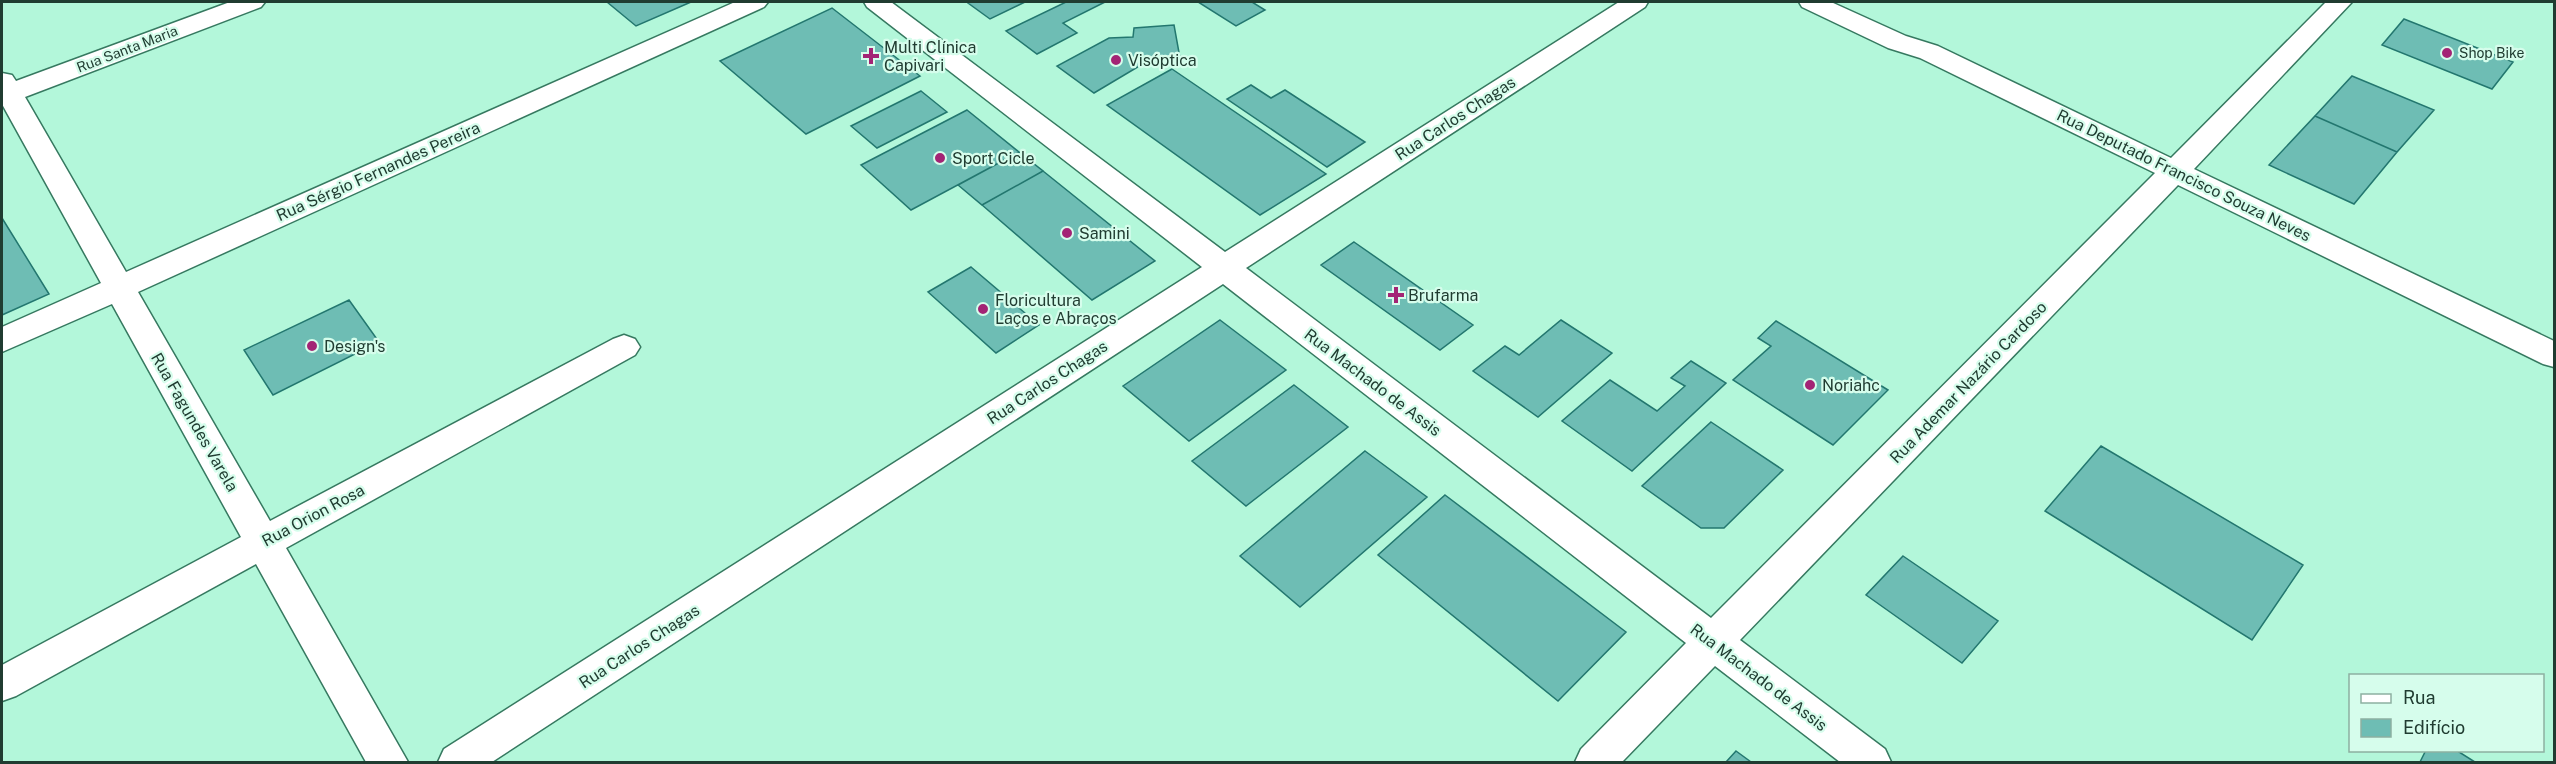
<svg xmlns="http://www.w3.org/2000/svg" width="2556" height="764" font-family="'Public Sans',sans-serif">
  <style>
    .building { fill: #6ebdb4; stroke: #23776f; stroke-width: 1.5 }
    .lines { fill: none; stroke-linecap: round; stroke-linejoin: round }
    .minor-casing { stroke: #367960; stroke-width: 3 }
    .minor { fill: #fff; fill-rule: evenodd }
    .poi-dot { fill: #a32475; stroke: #d6fdec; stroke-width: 2 }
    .labels { text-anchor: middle; stroke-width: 4.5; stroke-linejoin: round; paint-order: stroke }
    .far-street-label { font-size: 14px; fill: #203c31; stroke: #d6fdec }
    .far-poi-label { font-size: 14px; fill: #203c31; stroke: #d6fdec; text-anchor: start }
    .poi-label { font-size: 16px; fill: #203c31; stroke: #d6fdec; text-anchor: start }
    .street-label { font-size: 16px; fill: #203c31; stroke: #d6fdec }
  </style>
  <rect width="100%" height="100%" fill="#b3f7da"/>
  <!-- building -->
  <path class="building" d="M607 2H691L636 26Z
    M971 2H1025L990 19 968 3Z
    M1066 2H1105L1063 23 1077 33 1037 54 1006 31Z
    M1198 2H1252L1265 10 1236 26Z
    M832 8 920 76 806 134 720 61Z
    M2404 19 2513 62 2492 89 2382 45Z
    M1174 25 1180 58 1146 62 1094 93 1057 66 1109 38 1133 37 1134 28Z
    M1172 69 1326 174 1260 215 1107 105Z
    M2352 76 2434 110 2397 152 2315 116Z
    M1251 85 1271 98 1285 90 1365 142 1327 167 1227 99Z
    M921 91 947 112 877 148 851 126Z
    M967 110 1019 152 911 210 861 165Z
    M2315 116 2397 152 2354 204 2269 165Z
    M1019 152 1043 171 982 205 958 185Z
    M1043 171 1155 261 1092 300 982 205Z
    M2 218 49 294 2 315Z
    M1354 242 1473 325 1440 350 1321 265Z
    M971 267 1039 325 996 353 928 292Z
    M349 300 379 342 273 395 244 350Z
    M1220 320 1286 370 1189 441 1123 386Z
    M1561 320 1612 353 1538 417 1473 371 1505 346 1519 355Z
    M1776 321 1888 390 1833 445 1733 380 1771 346 1758 338Z
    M1691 361 1726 383 1632 471 1562 421 1610 380 1657 411 1685 386 1671 378Z
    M1294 385 1348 427 1246 506 1192 461Z
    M1711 422 1783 470 1724 528H1701L1642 486Z
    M2101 446 2303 565 2252 640 2045 511Z
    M1365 451 1427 497 1300 607 1240 556Z
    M1445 495 1626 632 1558 701 1378 555Z
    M1903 556 1998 621 1962 663 1866 595Z
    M2426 750H2456L2475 762H2420Z
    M1736 751 1751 762H1726Z"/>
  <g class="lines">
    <!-- minor casing -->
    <g class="minor-casing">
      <path id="minor" d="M230 2H265L261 7 25 97 126 272 735 2H768L764 7 138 292 270 521 613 339 624 335 635 339 640 347 635 355 286 548 408 762H366L256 564 16 696 2 701V665L241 537 112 304 2 352V327L101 283 2 104V73L12 75 16 81Z
        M864 2H891L1225 252 1619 2H1648L1645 7 1246 268 1711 618 2155 173 1920 58 1888 48 1802 7 1799 2H1831L1906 36 1938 46 2171 158 2326 2H2352L2194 169 2554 341V367L2543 364 2178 185 1740 640 1885 749 1891 762H1840L1715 666 1622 762H1575L1581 749 1686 643 1223 284 492 762H438L444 749 1202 267 867 7Z"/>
    </g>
    <!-- minor -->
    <use href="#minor" class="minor"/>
  </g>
  <!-- markers -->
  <g class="poi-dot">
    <circle cx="2447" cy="53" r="6"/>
    <path d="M868 47h6v6h6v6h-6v6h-6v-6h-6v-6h6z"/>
    <circle cx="1116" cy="60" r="6"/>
    <circle cx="940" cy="158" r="6"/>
    <circle cx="1067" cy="233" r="6"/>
    <path d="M1393 286h6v6h6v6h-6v6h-6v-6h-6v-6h6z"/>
    <circle cx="983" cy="309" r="6"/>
    <circle cx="312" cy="346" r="6"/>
    <circle cx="1810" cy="385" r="6"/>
  </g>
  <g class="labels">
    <!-- far-street labels -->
    <g class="far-street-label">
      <text transform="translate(127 49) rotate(-21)" y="5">Rua Santa Maria</text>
    </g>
    <!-- far-poi labels -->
    <g class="far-poi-label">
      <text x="2459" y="58">Shop Bike</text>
    </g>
    <!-- poi labels -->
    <g class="poi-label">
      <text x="884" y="53">Multi Clínica<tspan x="884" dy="18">Capivari</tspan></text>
      <text x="1128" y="66">Visóptica</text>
      <text x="952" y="164">Sport Cicle</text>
      <text x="1079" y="239">Samini</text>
      <text x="1408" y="301">Brufarma</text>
      <text x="995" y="306">Floricultura<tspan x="995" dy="18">Laços e Abraços</tspan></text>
      <text x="324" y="352">Design's</text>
      <text x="1822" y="391">Noriahc</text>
    </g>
    <!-- street labels -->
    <g class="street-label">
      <text transform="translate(1455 118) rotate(-33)" y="6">Rua Carlos Chagas</text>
      <text transform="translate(378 171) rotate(-24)" y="6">Rua Sérgio Fernandes Pereira</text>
      <text transform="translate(2184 175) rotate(26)" y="6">Rua Deputado Francisco Souza Neves</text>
      <text transform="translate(1047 382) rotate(-33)" y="6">Rua Carlos Chagas</text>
      <text transform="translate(1373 382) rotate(37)" y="6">Rua Machado de Assis</text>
      <text transform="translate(1968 382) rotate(-46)" y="6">Rua Ademar Nazário Cardoso</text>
      <text transform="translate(195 422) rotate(60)" y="6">Rua Fagundes Varela</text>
      <text transform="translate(313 515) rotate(-28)" y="6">Rua Orion Rosa</text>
      <text transform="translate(639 646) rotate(-33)" y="6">Rua Carlos Chagas</text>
      <text transform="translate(1759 677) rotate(37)" y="6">Rua Machado de Assis</text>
    </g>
  </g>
  <!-- border -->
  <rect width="2556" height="764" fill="none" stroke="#203c31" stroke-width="6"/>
  <!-- legend -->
  <rect x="2349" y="674" width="195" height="78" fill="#d6fdec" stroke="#8db0a1" stroke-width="1.5"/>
  <rect x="2361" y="694" width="30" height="9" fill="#ffffff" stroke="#8db0a1" stroke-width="1.5"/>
  <text x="2403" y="704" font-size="18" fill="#203c31">Rua</text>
  <rect x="2361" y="719" width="30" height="18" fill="#6ebdb4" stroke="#8db0a1" stroke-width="1.5"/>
  <text x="2403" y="734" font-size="18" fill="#203c31">Edifício</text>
</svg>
